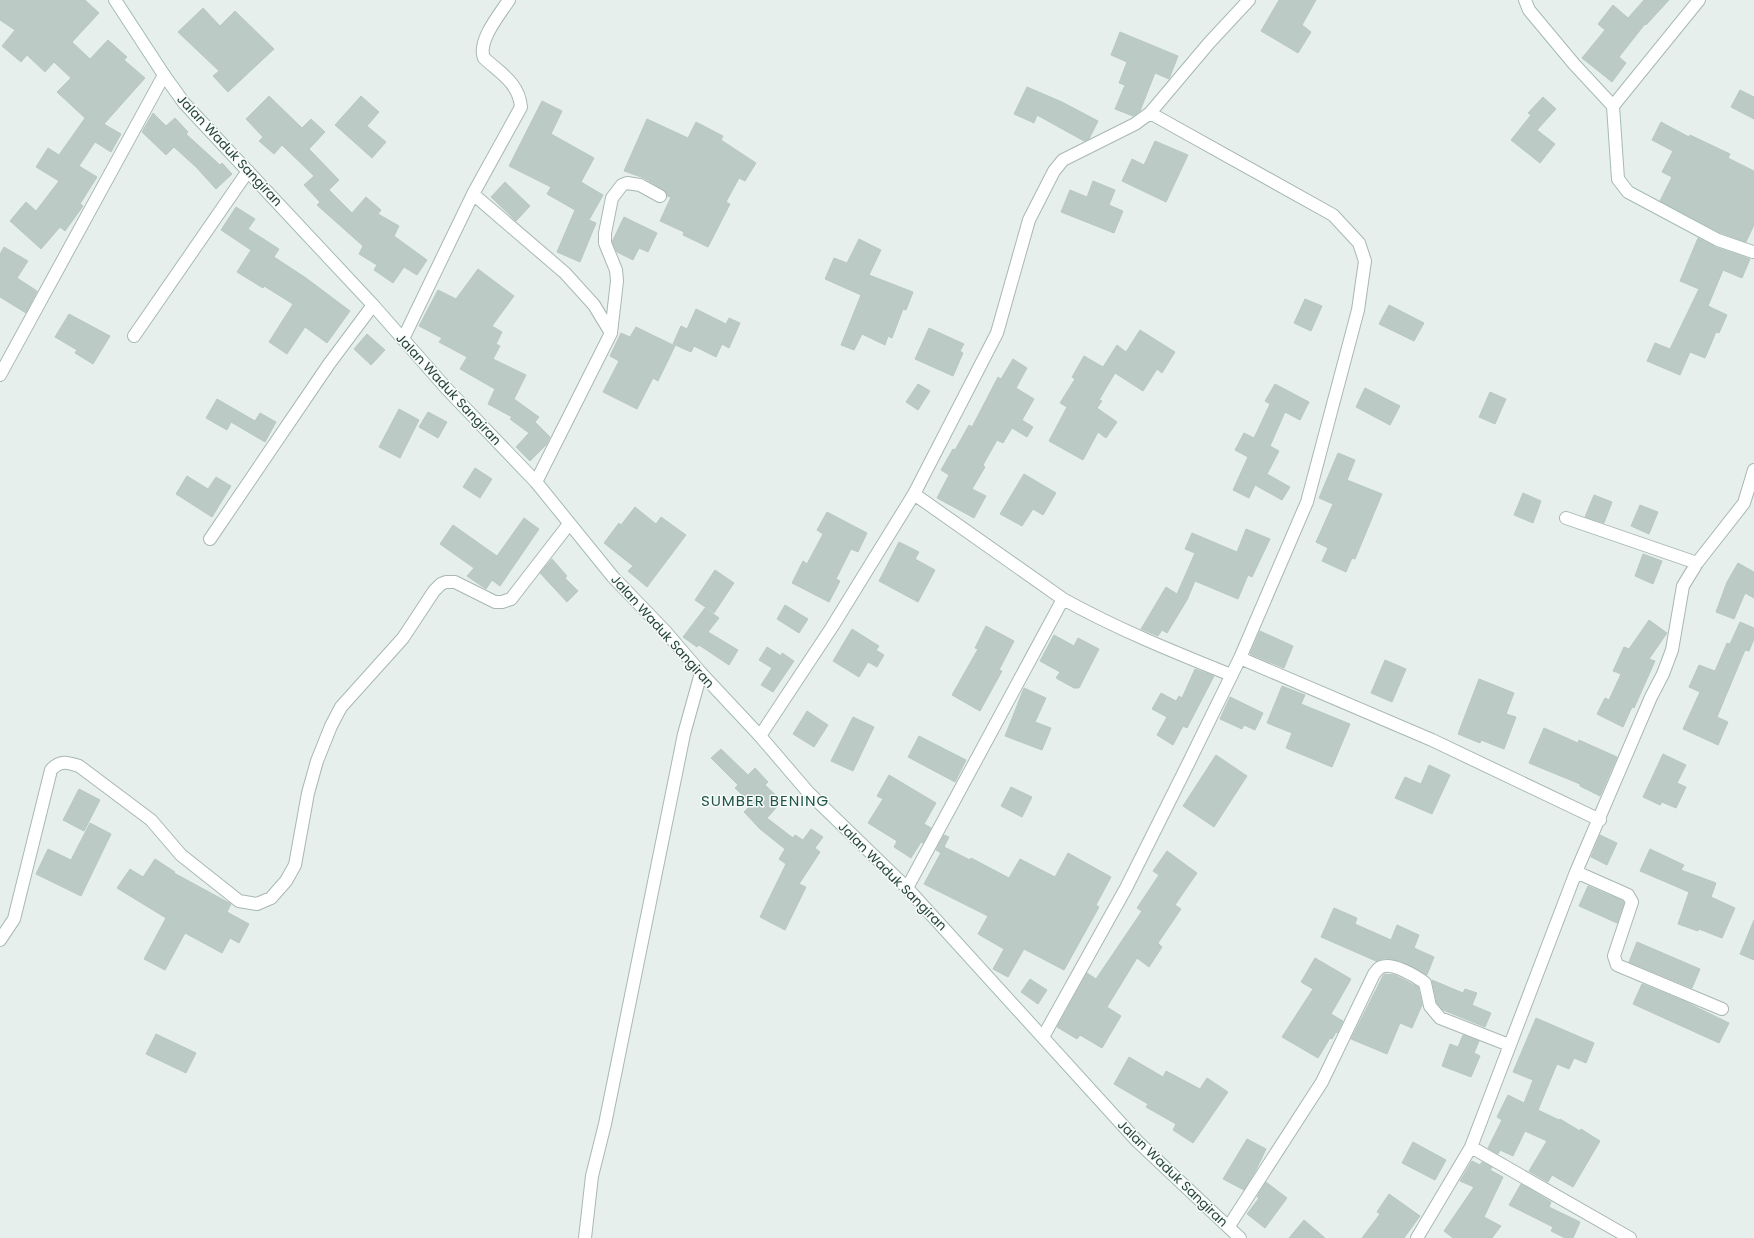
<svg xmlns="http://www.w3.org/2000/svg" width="1754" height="1238" font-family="Poppins,sans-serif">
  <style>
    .building { fill: #bbcac4; stroke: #b8c9c2 }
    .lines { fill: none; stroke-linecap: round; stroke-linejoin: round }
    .street-casing { stroke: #a8b8b2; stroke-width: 14 }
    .secondary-casing { stroke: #a4bbb3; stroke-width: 14 }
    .street { stroke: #fff; stroke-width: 12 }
    .secondary { stroke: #fff; stroke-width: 12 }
    .labels { text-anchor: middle; stroke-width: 3; stroke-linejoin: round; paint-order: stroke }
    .street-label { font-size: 13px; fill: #24423a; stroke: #f7fbf9 }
    .quarter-label { font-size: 15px; letter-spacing: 1px; fill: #1f5548; stroke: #f7fbf9 }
  </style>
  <rect width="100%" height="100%" fill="#e6efeb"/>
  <!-- building -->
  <path class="building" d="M0 0H85L99 13 72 42 90 59 108 40 127 57 124 60 145 78 104 124 121 134 111 152 95 142 79 166 97 177 80 204 83 206 65 231 60 227 41 249 10 221 26 202 36 211 59 181 36 167 48 148 59 155 85 118 57 92 71 78 54 62 45 72 27 55 21 62 2 46 15 30 0 20Z
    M1279 0H1316L1302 25 1311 32 1298 53 1261 31Z
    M1644 0H1669L1646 25 1645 24 1619 57 1626 63 1612 82 1582 58 1605 30 1598 24 1613 5 1628 18Z
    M203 8 220 26 235 11 274 49 228 92 213 76 219 71 178 32Z
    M1120 32 1178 56 1169 79 1155 73 1140 111 1133 116 1115 109 1125 85 1119 83 1127 62 1111 55Z
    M1027 87 1062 102 1098 121 1089 139 1084 141 1037 115 1034 123 1014 114Z
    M1740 90 1754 97V119L1731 107Z
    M269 96 302 128 311 119 325 132 309 149 339 180 329 190 352 213 366 197 381 210 378 214 399 226 394 236 427 260 417 275 404 267 393 283 374 270 377 265 359 254 363 246 317 205 320 202 304 185 314 176 282 145 274 154 259 141 263 137 246 119Z
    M361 96 379 112 367 126 386 142 372 158 335 125Z
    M1543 97 1556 109 1537 130 1555 144 1540 163 1511 140 1531 115 1528 113Z
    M542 101 562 111 551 134 594 158 581 182 603 195 589 220 596 223 580 262 557 252 575 210 547 194 551 187 509 166Z
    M153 113 166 126 175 118 188 132 186 134 220 165 222 163 232 174 216 189 196 167 174 147 166 155 142 132Z
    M647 119 688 138 696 122 723 136 721 140 756 163 745 181 739 178 726 202 730 204 708 247 683 235 684 232 660 221 671 197 667 196 664 190 644 178 624 171Z
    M1661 122 1689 137 1690 135 1730 154 1728 158 1754 171V225L1746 242 1721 233 1660 201 1672 177 1662 172 1673 151 1652 140Z
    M1155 141 1188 155 1166 202 1122 181 1132 159 1144 165Z
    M1093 181 1115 190 1109 205 1123 211 1114 233 1061 212 1070 190 1087 197Z
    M505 182 530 206 516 221 491 197Z
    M236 207 255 219 248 229 279 249 274 257 306 278 350 311 327 343 305 327 287 354 269 342 293 304 264 286 263 288 237 272 251 250 221 230Z
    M624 217 657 233 648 252 639 248 633 260 617 252 612 242Z
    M1698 238 1715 247 1750 259 1742 278 1723 270 1708 306 1727 315 1719 333 1716 332 1705 358 1690 352 1680 375 1647 361 1655 343 1670 349 1699 289 1680 281Z
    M859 239 881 250 869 275 913 292 906 310 903 309 892 338 888 336 885 345 862 334 854 350 841 345 861 295 825 279 834 258 847 263Z
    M4 247 28 261 17 278 37 291 26 313 0 297V254Z
    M478 269 514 296 492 326 502 332 496 344 500 346 493 359 526 375 514 399 539 417 535 422 550 437 546 445 530 461 516 447 529 433 510 419 512 417 488 404 495 389 460 369 467 357 439 342 442 338 419 326 438 290 456 299Z
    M1305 299 1322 306 1311 331 1294 323Z
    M1389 305 1424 323 1414 341 1379 324Z
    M696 309 726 324 729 318 740 323 729 348 722 344 716 357 694 346 691 352 673 344 681 326 687 329Z
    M69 314 110 336 93 364 75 353 77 350 55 337Z
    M636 327 675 346 658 381 653 378 637 409 603 392 619 361 610 356 621 333 630 337Z
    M929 328 964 344 960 351 963 353 953 376 915 359Z
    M1140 330 1175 352 1162 373 1157 369 1143 391 1115 373 1099 400 1102 401 1097 408 1117 422 1106 438 1098 432 1083 460 1049 441 1067 407 1060 403 1075 379 1072 377 1084 356 1103 367 1117 345 1126 352Z
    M367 334 385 350 371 365 354 349Z
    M1013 359 1027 368 1016 388 1034 399 1022 420 1033 427 1027 437 1012 428 1003 443 997 440 983 465 985 467 972 489 986 496 974 518 937 498 949 475 941 470 953 449 955 450 969 425 972 427 998 377 1001 379Z
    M918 384 930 391 918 410 906 402Z
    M1275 384 1309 402 1300 420 1285 412 1270 446 1279 451 1267 474 1290 487 1282 500 1255 485 1249 498 1233 490 1248 457 1235 450 1244 433 1254 438 1270 404 1265 401Z
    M1365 388 1400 406 1390 425 1356 407Z
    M1490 392 1506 399 1495 424 1479 417Z
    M217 399 255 421 260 413 276 422 265 442 231 422 227 430 206 418Z
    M399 409 419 420 400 458 379 447Z
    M428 412 447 422 438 438 419 427Z
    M1338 453 1355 460 1347 480 1382 494 1355 559 1352 558 1346 572 1322 561 1328 548 1316 542 1333 504 1319 498Z
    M475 468 492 479 480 498 463 487Z
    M1024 474 1056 493 1043 515 1033 509 1022 526 1000 514Z
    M187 476 208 489 216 477 231 486 212 517 176 494Z
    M1523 493 1541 501 1533 523 1514 515Z
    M1594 495 1612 502 1604 523 1585 517Z
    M1640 505 1658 512 1649 534 1631 526Z
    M635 507 656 524 661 517 686 535 647 587 628 571 633 566 604 543 619 523 621 525Z
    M827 512 867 533 858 552 851 549 836 579 840 581 829 602 792 583 803 561 807 564 823 534 817 530Z
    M524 518 539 529 500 586 492 580 486 589 467 576 474 568 440 544 453 525 497 556Z
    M1246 529 1270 539 1252 577 1248 575 1238 599 1195 581 1187 600 1167 633 1162 630 1158 636 1141 629 1166 587 1177 594 1195 553 1185 549 1192 533 1237 552Z
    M899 542 919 552 915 559 935 570 918 602 879 581Z
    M1643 554 1662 561 1653 584 1635 576Z
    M552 559 567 576 565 578 578 591 567 602 540 573Z
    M1738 563 1754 572V598L1745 593 1734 619 1716 612 1727 582Z
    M715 570 734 583 714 613 695 600Z
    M785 605 808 619 799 633 777 619Z
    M705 608 719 618 708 632 738 650 729 665 699 645 697 647 683 637Z
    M1649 620 1667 633 1649 659 1655 661 1634 708 1632 707 1623 727 1597 714 1605 698 1609 700 1621 674 1613 671 1624 647 1629 649Z
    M1740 622 1754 628V639L1749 651 1745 650 1717 717 1728 722 1718 745 1683 729 1700 692 1689 687 1699 665 1715 671 1727 643 1730 644Z
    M986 626 1014 641 999 670 1002 671 980 711 952 695 978 649 975 648Z
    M852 629 879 646 876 650 884 655 877 667 868 662 859 677 833 661Z
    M1260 631 1293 646 1284 668 1250 654Z
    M1054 635 1074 646 1078 638 1099 649 1079 688H1074L1056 678 1060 672 1040 661Z
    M767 647 781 656 782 653 794 661 773 692 761 685 772 668 759 660Z
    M1385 660 1406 669 1392 702 1371 693Z
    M1195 669 1214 676 1187 728 1183 726 1173 745 1157 735 1167 717 1152 709 1161 693 1176 701 1179 696 1182 698Z
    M1479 679 1514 693 1506 714 1516 717 1504 749 1481 740 1480 743 1458 734Z
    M1282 686 1305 695 1301 704 1350 724 1332 767 1286 748 1292 733 1267 723Z
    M1024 688 1046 698 1035 722 1051 728 1042 750 1005 736Z
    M1230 697 1263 713 1255 730 1244 725 1242 729 1220 719Z
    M807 711 828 725 814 747 793 734Z
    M853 717 874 727 853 771 831 761Z
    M1544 728 1578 743 1579 740 1617 757 1600 796 1580 786V784L1529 763Z
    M919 736 966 760 955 782 908 757Z
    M721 749 748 775 755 768 768 782 765 785 782 801 767 818 793 838 795 835 803 840 811 829 823 837 815 848 820 852 799 884 806 887 785 930 760 917 786 864 779 859 785 849 760 829 744 812 752 804 735 788 738 785 711 758Z
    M1663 754 1686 765 1677 783 1686 787 1676 808 1662 802 1660 805 1643 797Z
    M1216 755 1247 776 1214 827 1183 806Z
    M1429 765 1450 775 1432 814 1395 798 1405 777 1421 784Z
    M889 775 936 803 924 824 931 828 923 843 921 842 911 858 894 847 897 841 868 823 883 799 877 796Z
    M1011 787 1032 797 1022 817 1001 806Z
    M79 789 100 800 84 831 63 820Z
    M90 823 111 834 81 896 36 874 48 849 71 860Z
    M944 835 949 837 941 853 936 850Z
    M1600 835 1617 843 1607 865 1591 857Z
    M944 847 970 860 971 858 1009 878 1020 859 1055 877 1068 853 1111 877 1096 905 1099 907 1064 970 1024 949 1008 977 993 969 1004 949 978 934 988 916 924 884Z
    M1650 849 1684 865 1681 870 1716 883 1711 897 1735 908 1722 938 1699 929 1698 931 1678 924 1689 892 1640 871Z
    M1167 851 1197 873 1175 905 1181 909 1158 943 1162 947 1149 967 1137 958 1107 1007 1121 1016 1102 1048 1080 1035 1077 1039 1057 1027 1087 973 1096 979 1142 911 1137 908 1159 875 1153 871Z
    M155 859 175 872 174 873 231 904 227 912 249 924 239 943 230 938 222 953 185 933 165 970 144 959 166 918 117 888 130 869 143 877Z
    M1588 886 1623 901 1624 903 1617 923 1579 906Z
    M1334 908 1357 918 1355 924 1391 940 1397 925 1419 935 1414 948 1434 957 1427 975 1399 961 1386 958 1376 961 1321 937Z
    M1754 920V960L1740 954Z
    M1637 942 1700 969 1692 988 1629 962Z
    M1315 958 1351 979 1331 1014 1343 1021 1337 1033 1336 1032 1332 1039 1330 1038 1318 1058 1282 1037 1313 989 1301 982Z
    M1384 974 1395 975 1418 987 1422 1005 1412 1028 1400 1023 1387 1054 1351 1039Z
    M1030 979 1047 990 1038 1004 1021 992Z
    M1432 980 1463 993 1465 989 1477 993 1472 1005 1491 1013 1485 1027 1443 1010 1437 1003Z
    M1642 984 1686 1002 1729 1023 1719 1043 1633 1004Z
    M1536 1018 1594 1043 1586 1063 1574 1058 1569 1069 1557 1064 1538 1110 1559 1120 1560 1119 1580 1131 1581 1129 1600 1141 1573 1187 1552 1175 1548 1182 1529 1171 1547 1141 1525 1131 1513 1156 1500 1150 1498 1154 1488 1148 1502 1120 1497 1117 1508 1095 1524 1103 1533 1080 1513 1072Z
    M156 1034 196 1053 186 1073 146 1054Z
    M1463 1035 1479 1041 1474 1053 1480 1056 1471 1077 1442 1066 1450 1044 1458 1047Z
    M1129 1057 1163 1077 1166 1071 1200 1089 1207 1078 1228 1092 1193 1143 1173 1130 1176 1124 1146 1107 1148 1104 1114 1084Z
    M1247 1139 1266 1149 1256 1170 1244 1190 1223 1179Z
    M1413 1142 1446 1160 1435 1180 1402 1163Z
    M1472 1161 1480 1165 1482 1162 1492 1167 1490 1170 1503 1177 1484 1217 1501 1226 1492 1238H1453L1444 1231 1474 1187 1460 1181Z
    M1266 1182 1287 1198 1265 1228 1247 1214 1259 1198 1257 1197Z
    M1521 1184 1551 1202 1549 1207 1580 1222 1573 1238H1565L1551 1231 1553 1227 1509 1205Z
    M1389 1194 1420 1216 1404 1238H1362L1380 1214 1377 1212Z
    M1304 1220 1325 1238H1289Z"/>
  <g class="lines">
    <!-- street casing -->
    <g class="street-casing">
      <path id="street" d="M1613 106 1699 0
        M473 194 565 273 594 305 611 333
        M134 336 248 171
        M403 339 473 194 521 107C519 83 500 73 484 58 477 41 500 14 509 0
        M0 375 164 75
        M536 482 611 333 617 281 616 270 605 243V233L612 198 622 185 627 183 640 185 660 196
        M914 494 1063 599C1117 629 1174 652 1231 675
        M1566 518 1697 563
        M210 539 329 364 373 305
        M1240 658 1432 740 1600 820
        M760 736 832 627 914 494 997 333 1029 220 1054 171 1063 160 1135 124 1150 113 1209 43 1249 0
        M1576 872 1628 895 1632 902 1614 956 1617 965 1722 1009
        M907 888 1063 599
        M0 940 14 919 51 770C60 760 67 762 79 766L151 820 181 855 239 901 257 904 271 898 286 881 295 865 308 793 317 761 331 726 341 707 403 638 434 591 441 584 446 582H455L495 602H502L511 599 569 524
        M1043 1037 1126 888 1189 762 1240 658 1307 502 1358 310 1365 261 1359 243 1333 215 1150 113
        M1471 1147 1630 1238
        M1229 1226 1322 1082 1374 974C1376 972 1378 968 1381 967 1392 962 1416 976 1425 983L1430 1006 1440 1018 1509 1045
        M585 1238 592 1176 605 1124 684 734 701 673
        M1417 1238 1471 1147 1576 872 1651 697 1663 674 1672 650 1683 586 1697 563 1744 503 1754 470"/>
    </g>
    <!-- secondary casing -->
    <g class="secondary-casing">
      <path id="secondary" d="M115 0 164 75 184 103 373 305 446 388 536 482 613 577 665 631 701 673 760 736 808 792 907 888 1137 1141 1240 1238
        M1525 0 1529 10 1574 64 1613 106 1618 179 1628 192 1718 240 1753 252"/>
    </g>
    <!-- street -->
    <use href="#street" class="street"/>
    <!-- secondary -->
    <use href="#secondary" class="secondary"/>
  </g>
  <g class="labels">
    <!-- street labels -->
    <g class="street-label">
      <text transform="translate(230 150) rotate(47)" y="5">Jalan Waduk Sangiran</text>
      <text transform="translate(449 389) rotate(47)" y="5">Jalan Waduk Sangiran</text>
      <text transform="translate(663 631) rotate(48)" y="5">Jalan Waduk Sangiran</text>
      <text transform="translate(893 876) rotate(45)" y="5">Jalan Waduk Sangiran</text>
      <text transform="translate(1173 1173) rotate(44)" y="5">Jalan Waduk Sangiran</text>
    </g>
    <!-- quarter labels -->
    <g class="quarter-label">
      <text x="765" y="806">SUMBER BENING</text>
    </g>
  </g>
</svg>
